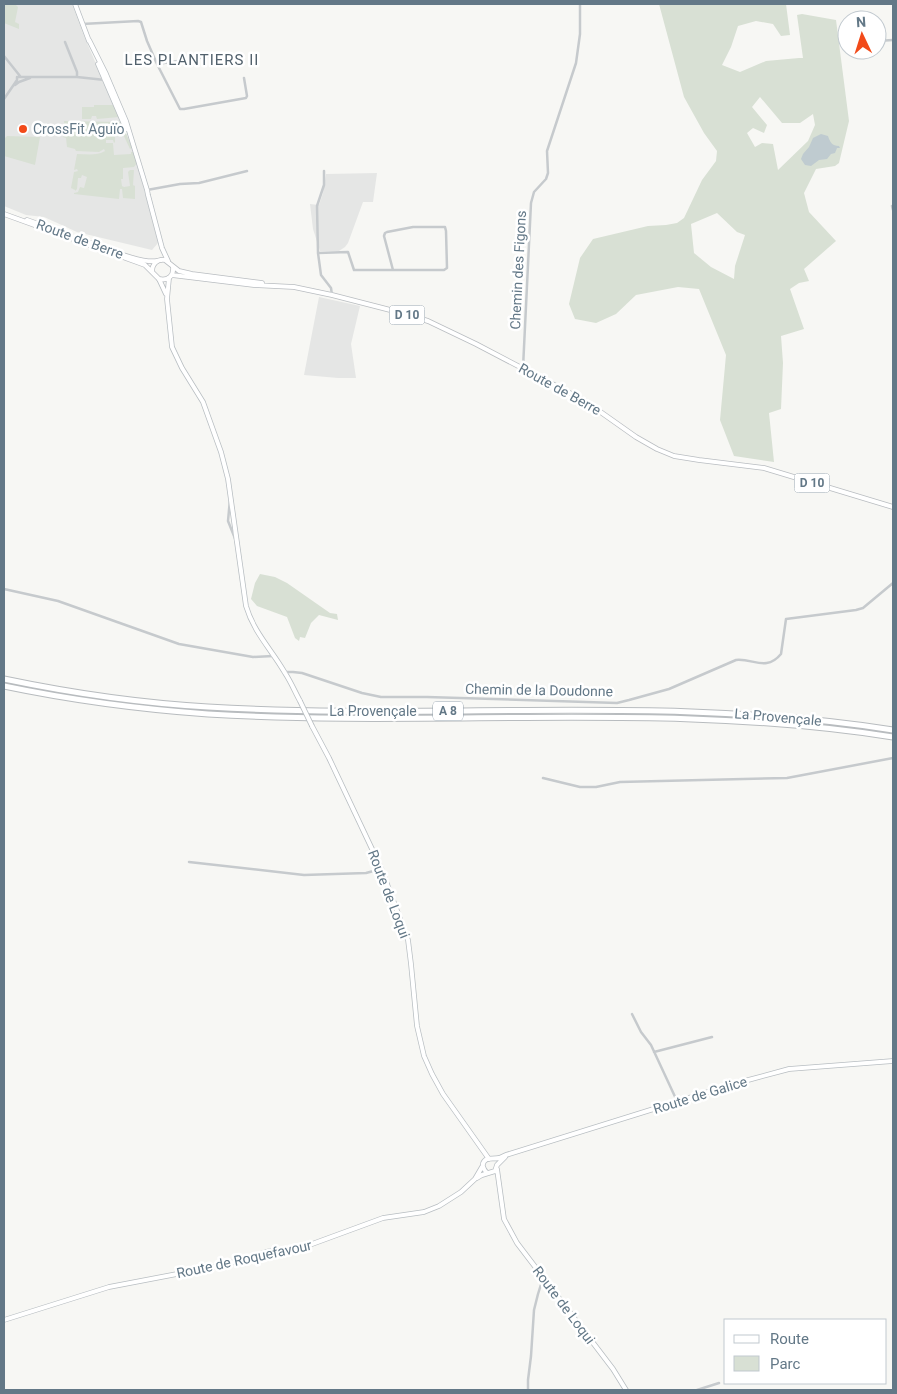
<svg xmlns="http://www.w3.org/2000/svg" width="897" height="1394" font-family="Roboto,sans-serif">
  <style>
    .built { fill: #e5e6e5 }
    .green { fill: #d8e0d4; fill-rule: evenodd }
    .water { fill: #bfcbd0 }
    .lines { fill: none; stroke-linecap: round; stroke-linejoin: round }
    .secondary-casing { stroke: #b8bec2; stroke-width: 5.5 }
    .primary-casing { stroke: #b9bdc1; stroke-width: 5.5 }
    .highway-casing { stroke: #b8bcbf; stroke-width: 7 }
    .street { stroke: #c6cacd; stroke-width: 2.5 }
    .secondary { stroke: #fff; stroke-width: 4 }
    .primary { stroke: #fff; stroke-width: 4 }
    .highway { stroke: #fff; stroke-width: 5 }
    .secondary-bridge-casing { stroke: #b8bec2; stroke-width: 5.5; stroke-linecap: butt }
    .secondary-bridge { stroke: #fff; stroke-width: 4 }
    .poi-dot { fill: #f24a19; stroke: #fff; stroke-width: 2 }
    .labels { text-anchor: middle; stroke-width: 5; stroke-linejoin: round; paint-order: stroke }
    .shield { fill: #fff; stroke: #92a0ab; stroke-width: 1 }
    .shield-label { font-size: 12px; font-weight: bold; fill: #637887 }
    .poi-label { font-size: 14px; fill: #637887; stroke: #fff; text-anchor: start }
    .street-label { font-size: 14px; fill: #637887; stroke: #fff }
    .neighbourhood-label { font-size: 15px; letter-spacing: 1px; fill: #52616c; stroke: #fff }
  </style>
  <rect width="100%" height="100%" fill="#f7f7f4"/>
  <!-- built -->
  <path class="built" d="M4 4H72L84 36 128 138 139 170 158 243 152 250 77 232 44 217 26 215 4 206Z
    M377 173 373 202H363L348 243 345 247 339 251H320L313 229 310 204 319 205 323 193 326 174Z
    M319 297 360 306 351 344 356 378H338L304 375Z"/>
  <!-- green -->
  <path class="green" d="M4 4H15L18 7 15 22 19 24V29L4 23Z
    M659 4H786L790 35 781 36 773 24 756 21 738 26 731 47 722 65 740 72 766 61 799 58H803L797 15 802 14 836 20 849 121 839 163 835 166 816 169 804 193 809 212 836 241 804 269 809 281 799 283 790 289 804 329 781 336 783 363 781 409 769 413 774 462 734 456 720 420 726 355 699 289 678 287 636 295 616 314 596 323 575 319 569 304 580 258 593 239 648 226 666 225 677 223 684 218 702 180 716 161 717 151 704 133 684 97ZM760 97 782 123H800L813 114 815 125 808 141 778 170 773 144 762 143 755 147 747 133 753 128 764 133 767 125 752 107ZM717 213 737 232 745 235 735 266 734 279 711 267 694 253 691 224Z
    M94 105H114L119 117 97 119 96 116H92L91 119H82V107H94Z
    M64 121 120 122 123 126 132 148 130 149 123 134 115 137V142L114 143 113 140H106V143H113L114 155 131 154V152H133L137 163 134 167 123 168V179H121L122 186 124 187 130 186 128 172 130 170H134L133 185 135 186V199L123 198 122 189H120L119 199 74 194V193L78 192 80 187 84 188 87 177 82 175 81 178H78L77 189 75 191V190L71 188 74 172 78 171 77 169 74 170 77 154C86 154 97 156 105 151L104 149 99 152 76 151 75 149 67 147 66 138 63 137 65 135Z
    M7 136 40 137 35 165 4 156V139Z
    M260 574 275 577 287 583 330 613 337 614 338 620 319 615 311 623 305 638 300 637 299 641 295 638 287 617 257 606 251 599 255 583Z"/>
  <!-- water -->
  <path class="water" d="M821 134 828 136C830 142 832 146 839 146L840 148H837L835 153 831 154 827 159 819 160 811 166 805 165 801 159 803 154 809 147 813 138Z"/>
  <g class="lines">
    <!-- secondary casing -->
    <g class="secondary-casing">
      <path id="secondary" d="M75 4 89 41
        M89 40 106 74 126 121 147 190 148 195 162 248 168 261
        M98 64 126 129
        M169 278 167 299 172 347 182 368 203 402 221 452 228 479 246 606C254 633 272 650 285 673 291 682 295 692 300 701
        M159 279 166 294
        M312 726 329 758 381 868 408 940 411 964 417 1026 424 1056 432 1074 443 1094 489 1159
        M497 1169 504 1219 517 1243 613 1369 626 1390
        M487 1173C483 1169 480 1163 487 1159 490 1158 495 1159 499 1158 501 1157 504 1156 506 1155L737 1083 789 1069 893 1061
        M477 1178 482 1175 495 1171 497 1165 505 1157
        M4 1320 109 1287 224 1265 270 1251 304 1247 383 1218 424 1212 439 1206 461 1192 475 1179 482 1167"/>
    </g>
    <!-- primary casing -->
    <g class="primary-casing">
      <path id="primary" d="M4 214 145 265 159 279C168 281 174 276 173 267
        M27 220 41 225
        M85 241C103 247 140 264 157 261
        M152 272C152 264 157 259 165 260L179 271 192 274 262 283
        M172 275 254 285 294 287 332 295 398 312 428 321 476 344 585 401 636 437 657 449 674 456 699 460 764 468 893 507"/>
    </g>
    <!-- highway casing -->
    <g class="highway-casing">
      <path id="highway" d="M4 679C71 693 139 703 208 707 436 721 666 694 893 730
        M4 686C71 700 139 709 208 714 436 728 666 701 893 737"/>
    </g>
    <!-- street -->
    <path class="street" d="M82 24 138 21 141 22 147 41 157 64 180 109H184L246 98 247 96 244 78
      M877 41 893 40
      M65 42 77 72V77
      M4 56 20 76
      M157 64 213 56
      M21 77H77L105 80
      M15 85 19 82 30 78
      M4 99 17 80V77H21
      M324 171V185L317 206 318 253 321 275 331 288 332 295
      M147 190 180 184 199 183 247 171
      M892 206 893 210
      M318 253 348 252 354 270H444L447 268 446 231 445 227H413L387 232 385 233 384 236 393 270
      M523 368 531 203 534 192 546 179 548 173 547 151 576 63 580 34V4
      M230 499 228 521 236 541
      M4 589 58 601 179 644 253 657 273 656
      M285 672H293L302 673 362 693 381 697H427L617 703 629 700 669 689 736 660C753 658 766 672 781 654L786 619 856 610 863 608 893 583
      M543 778 580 787H596L620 782 787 778 893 758
      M189 862 304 875 366 873 381 869
      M632 1014 641 1032 651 1045 677 1101
      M654 1052 712 1037
      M528 1390V1380L531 1356 534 1310 538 1294 543 1278
      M697 1390 719 1383"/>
    <!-- secondary -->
    <use href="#secondary" class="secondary"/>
    <!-- primary -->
    <use href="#primary" class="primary"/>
    <!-- highway -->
    <use href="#highway" class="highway"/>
    <!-- secondary-bridge casing -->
    <g class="secondary-bridge-casing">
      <path id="secondary-bridge" d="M300 701 312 726"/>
    </g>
    <!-- secondary-bridge -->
    <use href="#secondary-bridge" class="secondary-bridge"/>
  </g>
  <!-- markers -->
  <circle class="poi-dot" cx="23" cy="129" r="5"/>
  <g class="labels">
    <!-- shield labels -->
    <g class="shield">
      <rect x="389.5" y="305.5" width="35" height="19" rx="4"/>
      <rect x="794.5" y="473.5" width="35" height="19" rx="4"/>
      <rect x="433" y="701.5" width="30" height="19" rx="4"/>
    </g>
    <g class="shield-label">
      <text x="407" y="319">D 10</text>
      <text x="812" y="487">D 10</text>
      <text x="448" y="715">A 8</text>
    </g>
    <!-- poi labels -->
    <g class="poi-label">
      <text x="33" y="134">CrossFit Aguïo</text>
    </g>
    <!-- street labels -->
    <g class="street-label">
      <text transform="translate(80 239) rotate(20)" y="5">Route de Berre</text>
      <text transform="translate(518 270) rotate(-87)" y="5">Chemin des Figons</text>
      <text transform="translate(560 389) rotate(29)" y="5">Route de Berre</text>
      <text transform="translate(539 690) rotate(1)" y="5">Chemin de la Doudonne</text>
      <text x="373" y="716">La Provençale</text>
      <text transform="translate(778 717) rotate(5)" y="5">La Provençale</text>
      <text transform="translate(389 894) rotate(69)" y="5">Route de Loqui</text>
      <text transform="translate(700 1095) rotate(-17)" y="5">Route de Galice</text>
      <text transform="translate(244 1259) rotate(-12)" y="5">Route de Roquefavour</text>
      <text transform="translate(564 1305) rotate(53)" y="5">Route de Loqui</text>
    </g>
    <!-- neighbourhood labels -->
    <g class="neighbourhood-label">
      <text x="192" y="65">LES PLANTIERS II</text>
    </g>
  </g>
  <!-- border -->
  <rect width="897" height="1394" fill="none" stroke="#637887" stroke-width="10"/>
  <!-- legend -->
  <rect x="724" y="1319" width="162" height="65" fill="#ffffff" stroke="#c1c9cf"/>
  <rect x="734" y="1335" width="25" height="8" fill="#ffffff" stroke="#c1c9cf"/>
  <text x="770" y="1344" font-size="15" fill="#637887">Route</text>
  <rect x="734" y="1356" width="25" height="15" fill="#d8e0d4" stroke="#c1c9cf"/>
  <text x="770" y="1369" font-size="15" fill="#637887">Parc</text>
  <!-- north arrow -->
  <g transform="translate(862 35) rotate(356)"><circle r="24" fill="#ffffff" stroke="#c1c9cf"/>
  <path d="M0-4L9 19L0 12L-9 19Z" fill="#f24a19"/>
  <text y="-8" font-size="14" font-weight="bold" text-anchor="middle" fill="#637887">N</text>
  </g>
</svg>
